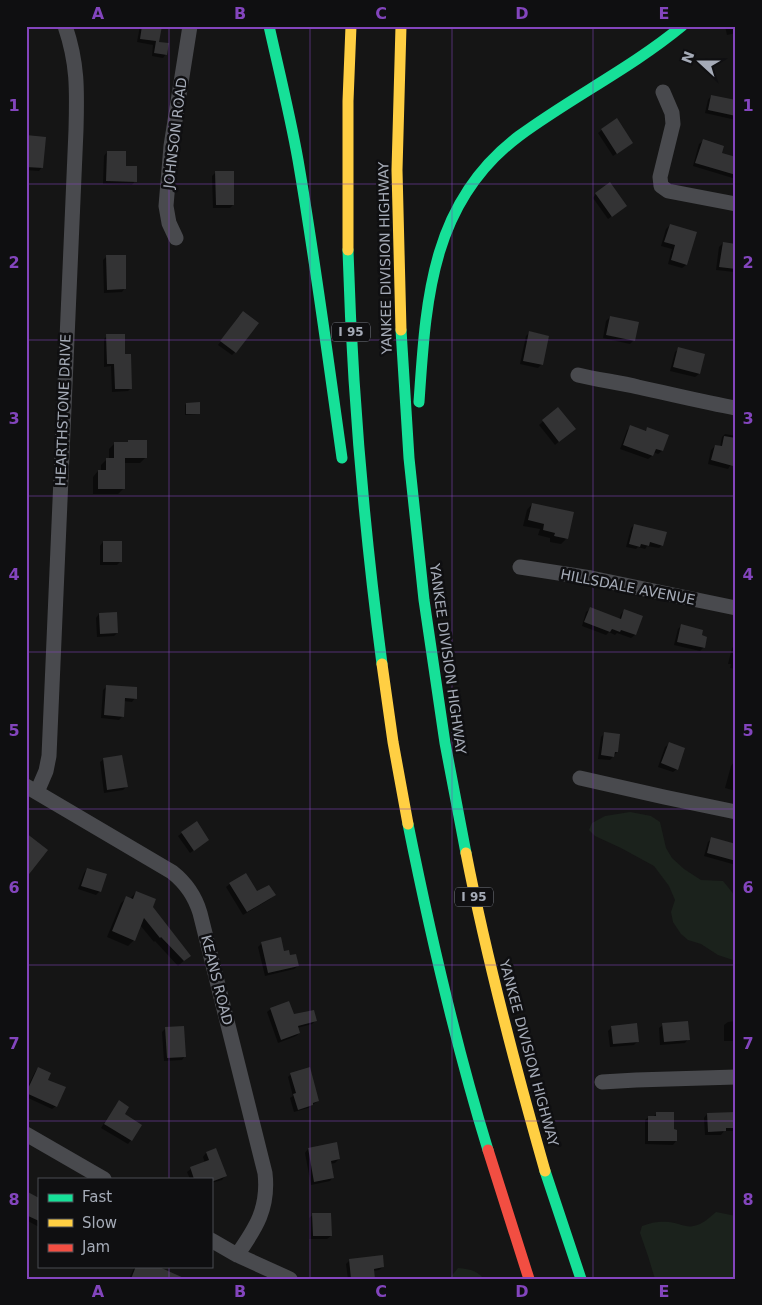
<svg xmlns="http://www.w3.org/2000/svg" width="762" height="1305" font-family="'DejaVu Sans',sans-serif">
  <style>
    .green { fill: #1b221c }
    .shadow { fill: #0007 }
    .building { fill: #333334 }
    .lines { fill: none; stroke-linecap: round; stroke-linejoin: round }
    .street { stroke: #494a4e; stroke-width: 15 }
    .fast { stroke: #16e098; stroke-width: 11 }
    .slow { stroke: #ffcf43; stroke-width: 11 }
    .jam { stroke: #f24e42; stroke-width: 11 }
    .grid { fill: none; stroke: #8345bd; stroke-width: 1; stroke-opacity: 0.55 }
    .labels { text-anchor: middle; stroke-width: 5; stroke-linejoin: round; paint-order: stroke }
    .shield { fill: #0f0f11; stroke: #787c85; stroke-width: 1 }
    .shield-label { font-size: 12px; font-weight: bold; fill: #a5abb7 }
    .street-label { font-size: 14px; fill: #a5abb7; stroke: #0f0f11 }
    .neatline { fill: none; stroke: #8345bd; stroke-width: 2 }
    .grid-label { font-size: 16px; text-anchor: middle; font-weight: bold; fill: #8345bd }
  </style>
  <rect width="100%" height="100%" fill="#151515"/>
  <!-- green -->
  <path class="green" d="M630 812 651 816 660 822 666 848 672 858 684 869 701 880 723 881 736 897V961L718 955 701 944 688 940 681 934 673 922 671 912 675 900 669 886 654 866 621 848 595 836 589 830 592 823 605 816Z
    M716 1212 736 1216V1279H655L648 1256 640 1233 642 1226C652 1222 660 1221 669 1222 681 1223 687 1230 700 1224 706 1221 711 1216 716 1212Z
    M458 1268C468 1269 477 1270 484 1279H449Z"/>
  <!-- shadow -->
  <path class="shadow" d="M140 26H161L158 43 166 54 163 58 152 56 153 45 137 42Z
    M725 26H736V33L727 35Z
    M711 96 736 102V120L705 113 708 100Z
    M602 130 632 143 613 156 598 133Z
    M26 137 42 167 39 171 26 170Z
    M703 141 720 154 736 158V179L693 166 699 144Z
    M107 152 125 167 135 181 132 185 103 184 104 156Z
    M216 172 233 205 230 208H213L212 176Z
    M596 194 622 209 608 219 593 198Z
    M670 225 686 265 682 268 668 264 672 249 661 246 666 229Z
    M723 243 736 245 735 272 716 270 719 247Z
    M106 257 125 288 122 292 104 293 103 260Z
    M239 316 235 352 232 355 218 345Z
    M610 317 634 340 630 344 603 338 606 321Z
    M529 333 542 364 538 368 520 364 526 336Z
    M107 336 123 356 131 388 128 391 112 392 111 366 104 367V339Z
    M679 349 704 355 699 374 695 377 670 371 675 352Z
    M186 404 199 413 197 414 185 415V405Z
    M557 409 570 432 555 445 539 425Z
    M630 427 644 432 648 428 667 435 662 451 658 454 653 452 652 456 648 459 620 449 627 430Z
    M725 434 736 436V464L732 463 728 469 708 464 711 450 715 446 720 447 722 437Z
    M129 441 146 457 140 463H124V488L118 494H93V477L98 471H101V465L107 459H109V449L114 444 127 443Z
    M532 504 566 539 561 544 550 542V538L538 535 540 529 523 526 527 510Z
    M634 525 662 545 659 548 647 546 645 549 638 547 636 549 626 547 631 528Z
    M103 542 121 561 117 565H100V546Z
    M590 609 619 620 621 614 624 611 641 617 635 635 631 638 617 633 615 635 609 632 606 635 582 626 586 612Z
    M99 614 117 633 114 636 97 637 96 618Z
    M681 626 700 636 706 638 703 648 700 651 674 645 678 629Z
    M735 645H736V669L730 668 731 664H728L732 648Z
    M107 686 135 698 132 702 124 701 123 716 119 720 101 718 103 690Z
    M604 734 617 752 610 760 598 759 601 737Z
    M669 744 677 769 673 772 658 767 665 747Z
    M104 759 126 787 123 790 104 793 100 762Z
    M734 762 736 763V791L725 788 731 766Z
    M182 833 204 843 190 853 178 836Z
    M712 839 736 845V865L704 856 708 842Z
    M87 869 100 891 96 895 78 889 84 873Z
    M230 884 257 893 274 895 270 899 243 915 226 887Z
    M136 892 152 907 189 956 178 966 155 941 154 942 140 925 134 940 128 946 107 937 121 903 127 898 130 899Z
    M262 943 283 953 298 966 294 969 265 976 258 947Z
    M271 1009 315 1021 312 1024 297 1028 299 1033 296 1036 278 1043 267 1012Z
    M736 1021V1041H724V1025L728 1022Z
    M663 1025 688 1039 685 1043 660 1045 659 1028Z
    M612 1027 638 1041 634 1045 610 1047 608 1031Z
    M166 1028 185 1056 182 1060 164 1061 162 1032Z
    M38 1068 47 1080 56 1106 52 1109 26 1097V1090L35 1072Z
    M291 1074 318 1101 308 1108 294 1112 290 1098 293 1096 288 1077Z
    M119 1102 131 1140 128 1144 101 1128 116 1105Z
    M657 1113 672 1131 676 1141 673 1145 645 1144V1120L649 1117H653Z
    M736 1113V1131H724L721 1135H705L704 1118 707 1114Z
    M336 1144 339 1159 335 1163 330 1164 333 1177 330 1181 311 1185 305 1153 308 1149Z
    M216 1150 225 1176 222 1180 211 1183V1179H190L187 1172 191 1169 205 1163 203 1157 206 1153Z
    M26 1193 39 1200V1227L26 1220Z
    M313 1215 331 1236 327 1239H309V1218Z
    M350 1260 383 1267 379 1270 373 1271V1279H348L346 1264Z
    M135 1266H160L159 1268 164 1279H129Z"/>
  <!-- building -->
  <path class="building" d="M142 26H162L159 42 169 43 167 55 154 53 156 41 140 39Z
    M711 95 736 100V116L708 110Z
    M617 118 633 143 617 154 601 129Z
    M26 135 46 137 43 168 26 167Z
    M703 139 724 146 722 153 736 157V175L695 163Z
    M107 151H126V166H137V182L106 181Z
    M215 171H234V205H216Z
    M610 182 627 206 612 217 595 193Z
    M670 224 697 232 687 265 671 260 675 245 664 242Z
    M723 242 736 244V269L719 267Z
    M106 255H126V289L107 290Z
    M243 311 259 323 236 353 220 341Z
    M610 316 639 322 635 341 606 335Z
    M529 331 549 336 543 365 523 361Z
    M106 334H125V354H131L132 389H115L114 364H107Z
    M678 347 705 354 700 374 673 367Z
    M200 402V414H186V403Z
    M558 407 576 429 559 442 542 420Z
    M630 425 646 431 647 427 669 435 663 451 656 449 653 456 623 445Z
    M724 436 736 438V460H734L733 466 711 460 715 445 722 446Z
    M128 440H147V458H125V489H98V470H106V458H114V442H128Z
    M532 503 574 512 568 539 554 536 555 533 543 530 544 524 528 520Z
    M634 524 667 532 663 546 650 542 649 546 641 544 640 547 629 544Z
    M103 541H122V562H103Z
    M590 607 621 619 624 609 643 616 636 635 621 630 620 632 612 629 610 632 584 622Z
    M117 612 118 633 100 634 99 613Z
    M681 624 703 630 702 635 707 637 705 648 677 642Z
    M106 685 137 687V699L125 698 124 717 104 715Z
    M604 732 620 734 618 752H615L614 757 601 755Z
    M669 742 685 748 678 770 661 763Z
    M122 755 128 787 107 790 103 758Z
    M197 821 209 840 194 851 181 832Z
    M26 833 48 850 26 878Z
    M711 837 736 844V861L707 853Z
    M87 868 107 874 101 892 81 886Z
    M246 873 257 891 269 885 276 895 247 912 229 883Z
    M136 891 156 899 153 907 191 956 184 961 161 937 160 938 144 918 135 941 112 931 126 896 133 899Z
    M281 937 284 951 289 950 290 955 296 954 299 966 268 973 261 942Z
    M289 1001 294 1014 314 1010 317 1021 298 1026 300 1033 281 1040 270 1008Z
    M688 1021 690 1040 664 1042 662 1023Z
    M637 1023 639 1042 613 1044 611 1026Z
    M184 1026 186 1057 167 1058 165 1027Z
    M38 1067 51 1073 48 1080 66 1087 57 1107 26 1093Z
    M310 1067 319 1101 313 1103V1105L298 1110 293 1094 296 1093 290 1073Z
    M119 1100 129 1107 125 1114 142 1125 132 1141 104 1124Z
    M656 1112H674V1129L677 1130V1141H648V1116H656Z
    M736 1112V1128H726V1131L708 1132 707 1113Z
    M337 1142 340 1159 331 1161 334 1178 314 1182 308 1148Z
    M216 1148 227 1176 211 1182V1179H194L190 1167 209 1160 206 1152Z
    M26 1191 39 1198V1221L26 1215Z
    M312 1213H331L332 1236H313Z
    M383 1255 384 1267 374 1269 375 1279H351L349 1259Z
    M136 1266H157L186 1279H131Z"/>
  <g class="lines">
    <!-- street -->
    <path class="street" d="M663 92 672 113 673 124 660 177 661 186 668 191 736 204
      M176 238 169 223 166 206 171 146 190 26
      M578 375C598 380 618 382 638 387 671 394 703 402 736 408
      M520 567 591 578 736 608
      M580 778 664 797 736 812
      M26 786 172 872C186 883 195 896 200 913L265 1173C269 1208 256 1228 237 1255
      M37 792 46 771 49 756 76 130C77 91 78 64 65 26
      M602 1082 636 1080 736 1077
      M26 1134 104 1179
      M211 1240 237 1255 290 1279"/>
    <!-- fast -->
    <path class="fast" d="M269 26C279 71 290 115 298 160 315 259 328 359 342 458
      M348 250C352 389 364 527 382 664
      M401 330 409 458 424 600 445 743 466 853
      M419 402C426 301 430 203 519 136 572 97 631 68 682 26
      M408 824C430 933 455 1043 488 1150
      M545 1171 581 1279"/>
    <!-- slow -->
    <path class="slow" d="M348 250V101L351 26
      M401 330 397 170 401 26
      M382 664 393 742 408 824
      M466 853C487 960 515 1066 545 1171"/>
    <!-- jam -->
    <path class="jam" d="M488 1150 529 1279"/>
  </g>
  <!-- grid -->
  <path class="grid" d="M169 26V1179M310 26V1279M452 26V1279M593 26V1279M26 184H736M26 340H736M26 496H736M26 652H736M26 809H736M26 965H736M26 1121H736M169 1266V1279"/>
  <g class="labels">
    <!-- shield labels -->
    <g class="shield">
      <rect x="332" y="322.5" width="38" height="19" rx="4"/>
      <rect x="455" y="887.5" width="38" height="19" rx="4"/>
    </g>
    <g class="shield-label">
      <text x="351" y="336">I 95</text>
      <text x="474" y="901">I 95</text>
    </g>
    <!-- street labels -->
    <g class="street-label">
      <text transform="translate(175 133) rotate(-83)" y="5">JOHNSON ROAD</text>
      <text transform="translate(385 258) rotate(-91)" y="5">YANKEE DIVISION HIGHWAY</text>
      <text transform="translate(63 410) rotate(-88)" y="5">HEARTHSTONE DRIVE</text>
      <text transform="translate(628 587) rotate(11)" y="5">HILLSDALE AVENUE</text>
      <text transform="translate(448 659) rotate(82)" y="5">YANKEE DIVISION HIGHWAY</text>
      <text transform="translate(217 980) rotate(76)" y="5">KEANS ROAD</text>
      <text transform="translate(529 1053) rotate(75)" y="5">YANKEE DIVISION HIGHWAY</text>
    </g>
  </g>
  <!-- border -->
  <rect width="762" height="1305" fill="none" stroke="#0f0f11" stroke-width="55"/>
  <!-- legend -->
  <rect x="38" y="1178" width="175" height="90" fill="#0f0f11" stroke="#4b4d53"/>
  <rect x="48" y="1194" width="25" height="8" fill="#16e098" stroke="#4b4d53"/>
  <text x="82" y="1202" font-size="15" fill="#a5abb7">Fast</text>
  <rect x="48" y="1219" width="25" height="8" fill="#ffcf43" stroke="#4b4d53"/>
  <text x="82" y="1228" font-size="15" fill="#a5abb7">Slow</text>
  <rect x="48" y="1244" width="25" height="8" fill="#f24e42" stroke="#4b4d53"/>
  <text x="82" y="1252" font-size="15" fill="#a5abb7">Jam</text>
  <!-- north arrow -->
  <g transform="translate(700 62) rotate(291)" stroke="#0f0f11" stroke-width="4" paint-order="stroke">
  <path d="M0-4L9 19L0 12L-9 19Z" fill="#a5abb7"/>
  <text y="-8" font-size="14" font-weight="bold" text-anchor="middle" fill="#a5abb7">N</text>
  </g>
  <rect x="28" y="28" width="706" height="1250" class="neatline"/>
  <g class="grid-label">
    <text x="98" y="19">A</text>
    <text x="240" y="19">B</text>
    <text x="381" y="19">C</text>
    <text x="522" y="19">D</text>
    <text x="664" y="19">E</text>
    <text x="14" y="111">1</text>
    <text x="748" y="111">1</text>
    <text x="14" y="268">2</text>
    <text x="748" y="268">2</text>
    <text x="14" y="424">3</text>
    <text x="748" y="424">3</text>
    <text x="14" y="580">4</text>
    <text x="748" y="580">4</text>
    <text x="14" y="736">5</text>
    <text x="748" y="736">5</text>
    <text x="14" y="893">6</text>
    <text x="748" y="893">6</text>
    <text x="14" y="1049">7</text>
    <text x="748" y="1049">7</text>
    <text x="14" y="1205">8</text>
    <text x="748" y="1205">8</text>
    <text x="98" y="1297">A</text>
    <text x="240" y="1297">B</text>
    <text x="381" y="1297">C</text>
    <text x="522" y="1297">D</text>
    <text x="664" y="1297">E</text>
  </g>
</svg>
